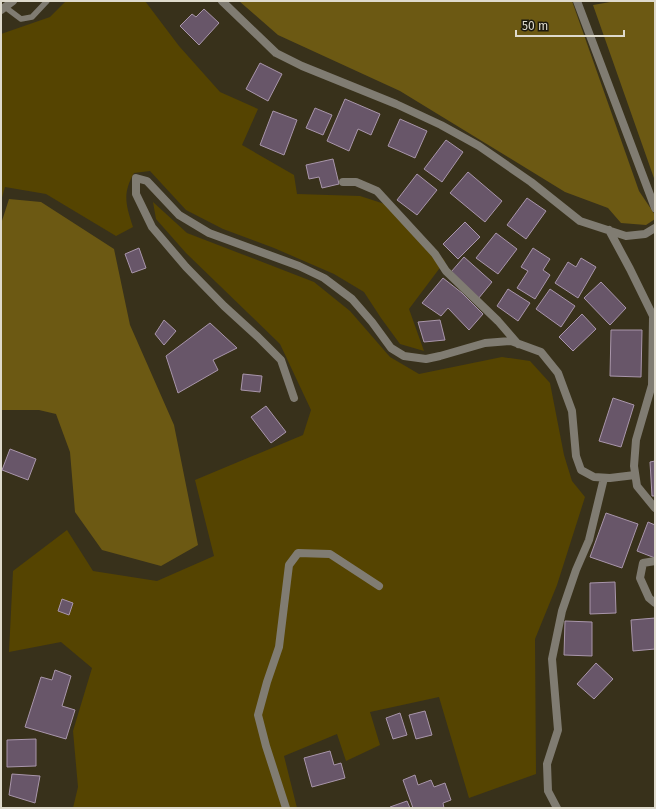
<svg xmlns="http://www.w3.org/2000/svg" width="656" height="809" font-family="'Fira Sans',sans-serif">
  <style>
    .green { fill: #554401 }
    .forest { fill: #6c5913 }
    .building { fill: #685669; stroke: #a996ab }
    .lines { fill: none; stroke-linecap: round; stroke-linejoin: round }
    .lane { stroke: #807c72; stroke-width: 5.5 }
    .street { stroke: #807c72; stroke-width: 8 }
  </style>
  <rect width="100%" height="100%" fill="#38311b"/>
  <!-- green -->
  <path class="green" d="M66 1H145L179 46 220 92 258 109 242 145 294 175 297 194 360 196 394 207 445 261 409 309 424 351 400 344 381 318 364 292 334 274 274 248 223 229 186 210 150 171 134 173C122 194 126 205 133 227L116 236 46 194 5 187 1 201V34L50 17Z
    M153 202 187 233 314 282 350 311 390 357 419 374 502 357 530 361 550 383 564 455 572 481 585 497 557 585 535 639 536 774 469 798 439 697 370 712 380 745 346 761 337 734 284 756 297 808H73L78 787 73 731 92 668 61 642 9 652 13 571 67 530 93 571 157 581 214 556 195 480 303 435 311 410 280 344 186 253 156 219Z"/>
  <!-- forest -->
  <path class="forest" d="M239 1H572L639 191 655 215V219L646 225 621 223 608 208 565 192 400 91 278 35Z
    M616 1H655V181L593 5Z
    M9 199 41 202 114 249 130 325 174 425 198 545 161 566 102 550 75 512 70 452 56 414 39 410H1V224Z"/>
  <!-- building -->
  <path class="building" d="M204 9 219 23 199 45 180 26 192 14 196 17Z
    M260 63 282 74 268 101 246 89Z
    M345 99 380 114 371 135 358 129 349 151 327 141Z
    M315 108 332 115 323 135 306 128Z
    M273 111 297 120 284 155 260 145Z
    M400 119 427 131 415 158 388 146Z
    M446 140 463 152 442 182 424 169Z
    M333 159 339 184 322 188 319 177 309 179 306 165Z
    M468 172 502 201 485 222 450 193Z
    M417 174 437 190 417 215 397 200Z
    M527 198 546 211 526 239 507 225Z
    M465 222 480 237 458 259 443 244Z
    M496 233 517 249 498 274 476 258Z
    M139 248 146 268 132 273 125 254Z
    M533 248 550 259 543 270 550 275 535 299 517 288 528 271 521 267Z
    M464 257 492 282 478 299 451 272Z
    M581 258 596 267 578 298 555 283 568 262 576 267Z
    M443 278 462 293 483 314 469 330 448 308 441 316 422 303Z
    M601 282 626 308 610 325 584 298Z
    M508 289 530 303 518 321 497 306Z
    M550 289 575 306 561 327 536 309Z
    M582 314 596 329 573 351 559 337Z
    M164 320 176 331 164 345 155 334Z
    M440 320 445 340 424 342 418 322Z
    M210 323 237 348 213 360 218 370 178 393 166 356Z
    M611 330H642L641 377 610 376Z
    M243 374 262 376 260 392 241 390Z
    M613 398 634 405 621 447 599 441Z
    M266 406 286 432 271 443 251 417Z
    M10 449 36 459 28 480 2 470Z
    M655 461V496H652L650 462Z
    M606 513 638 524 622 568 590 557Z
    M648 522 655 525V558L637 551Z
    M615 582 616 613 590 614V583Z
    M62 599 73 603 69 615 58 611Z
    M655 618V649L633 651 631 620Z
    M565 621 592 622V656L564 655Z
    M596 663 613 679 594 699 577 684Z
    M55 670 71 676 62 706 75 710 66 739 25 727 41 677 52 680Z
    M425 711 432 735 416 739 409 715Z
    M400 713 407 735 393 739 386 718Z
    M36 739V766L7 767V740Z
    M330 751 334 765 341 763 345 778 312 787 304 758Z
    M12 774 40 776 35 803 9 795Z
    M415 775 418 785 431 780 434 787 445 783 451 800 443 803 444 808H413L403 780Z
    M407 801 410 808H390V807Z"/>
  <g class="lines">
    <!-- lane -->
    <path class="lane" d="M5 7 21 19 32 17 47 1"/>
    <!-- street -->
    <path class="street" d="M222 1 276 53 302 66 396 104 441 125 479 146 531 182 580 221 626 236 645 234 655 228
      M577 1 655 208
      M1 10 13 1
      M343 182H356L377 191 435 254 446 271 498 321 518 344
      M609 230 630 269 655 320
      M653 318 652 385 636 440 634 466 637 486 655 508
      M294 398 281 360 258 337 224 306 186 267 152 227 136 194V178L147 181 179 215 209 233 299 266 324 278 352 299 372 322 391 348 404 356 426 359 440 356 485 343 511 341 541 352 558 373 572 411 576 456 581 470 594 477 610 478 635 475
      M655 561 643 563 640 578 649 598 655 603
      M286 808 266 746 258 715 267 682 279 647 289 565 298 553 330 554 379 586
      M557 808 548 791 547 764 558 730 552 659 562 611 576 570 589 540 604 478"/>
  </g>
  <!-- border -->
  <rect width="656" height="809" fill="none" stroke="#dedacd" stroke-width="4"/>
  <!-- scale -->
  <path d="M516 30v6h108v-6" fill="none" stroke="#dedacd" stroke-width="2"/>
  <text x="522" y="30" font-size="12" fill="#dedacd" stroke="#1c190f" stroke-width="3" paint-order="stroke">50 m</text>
</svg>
